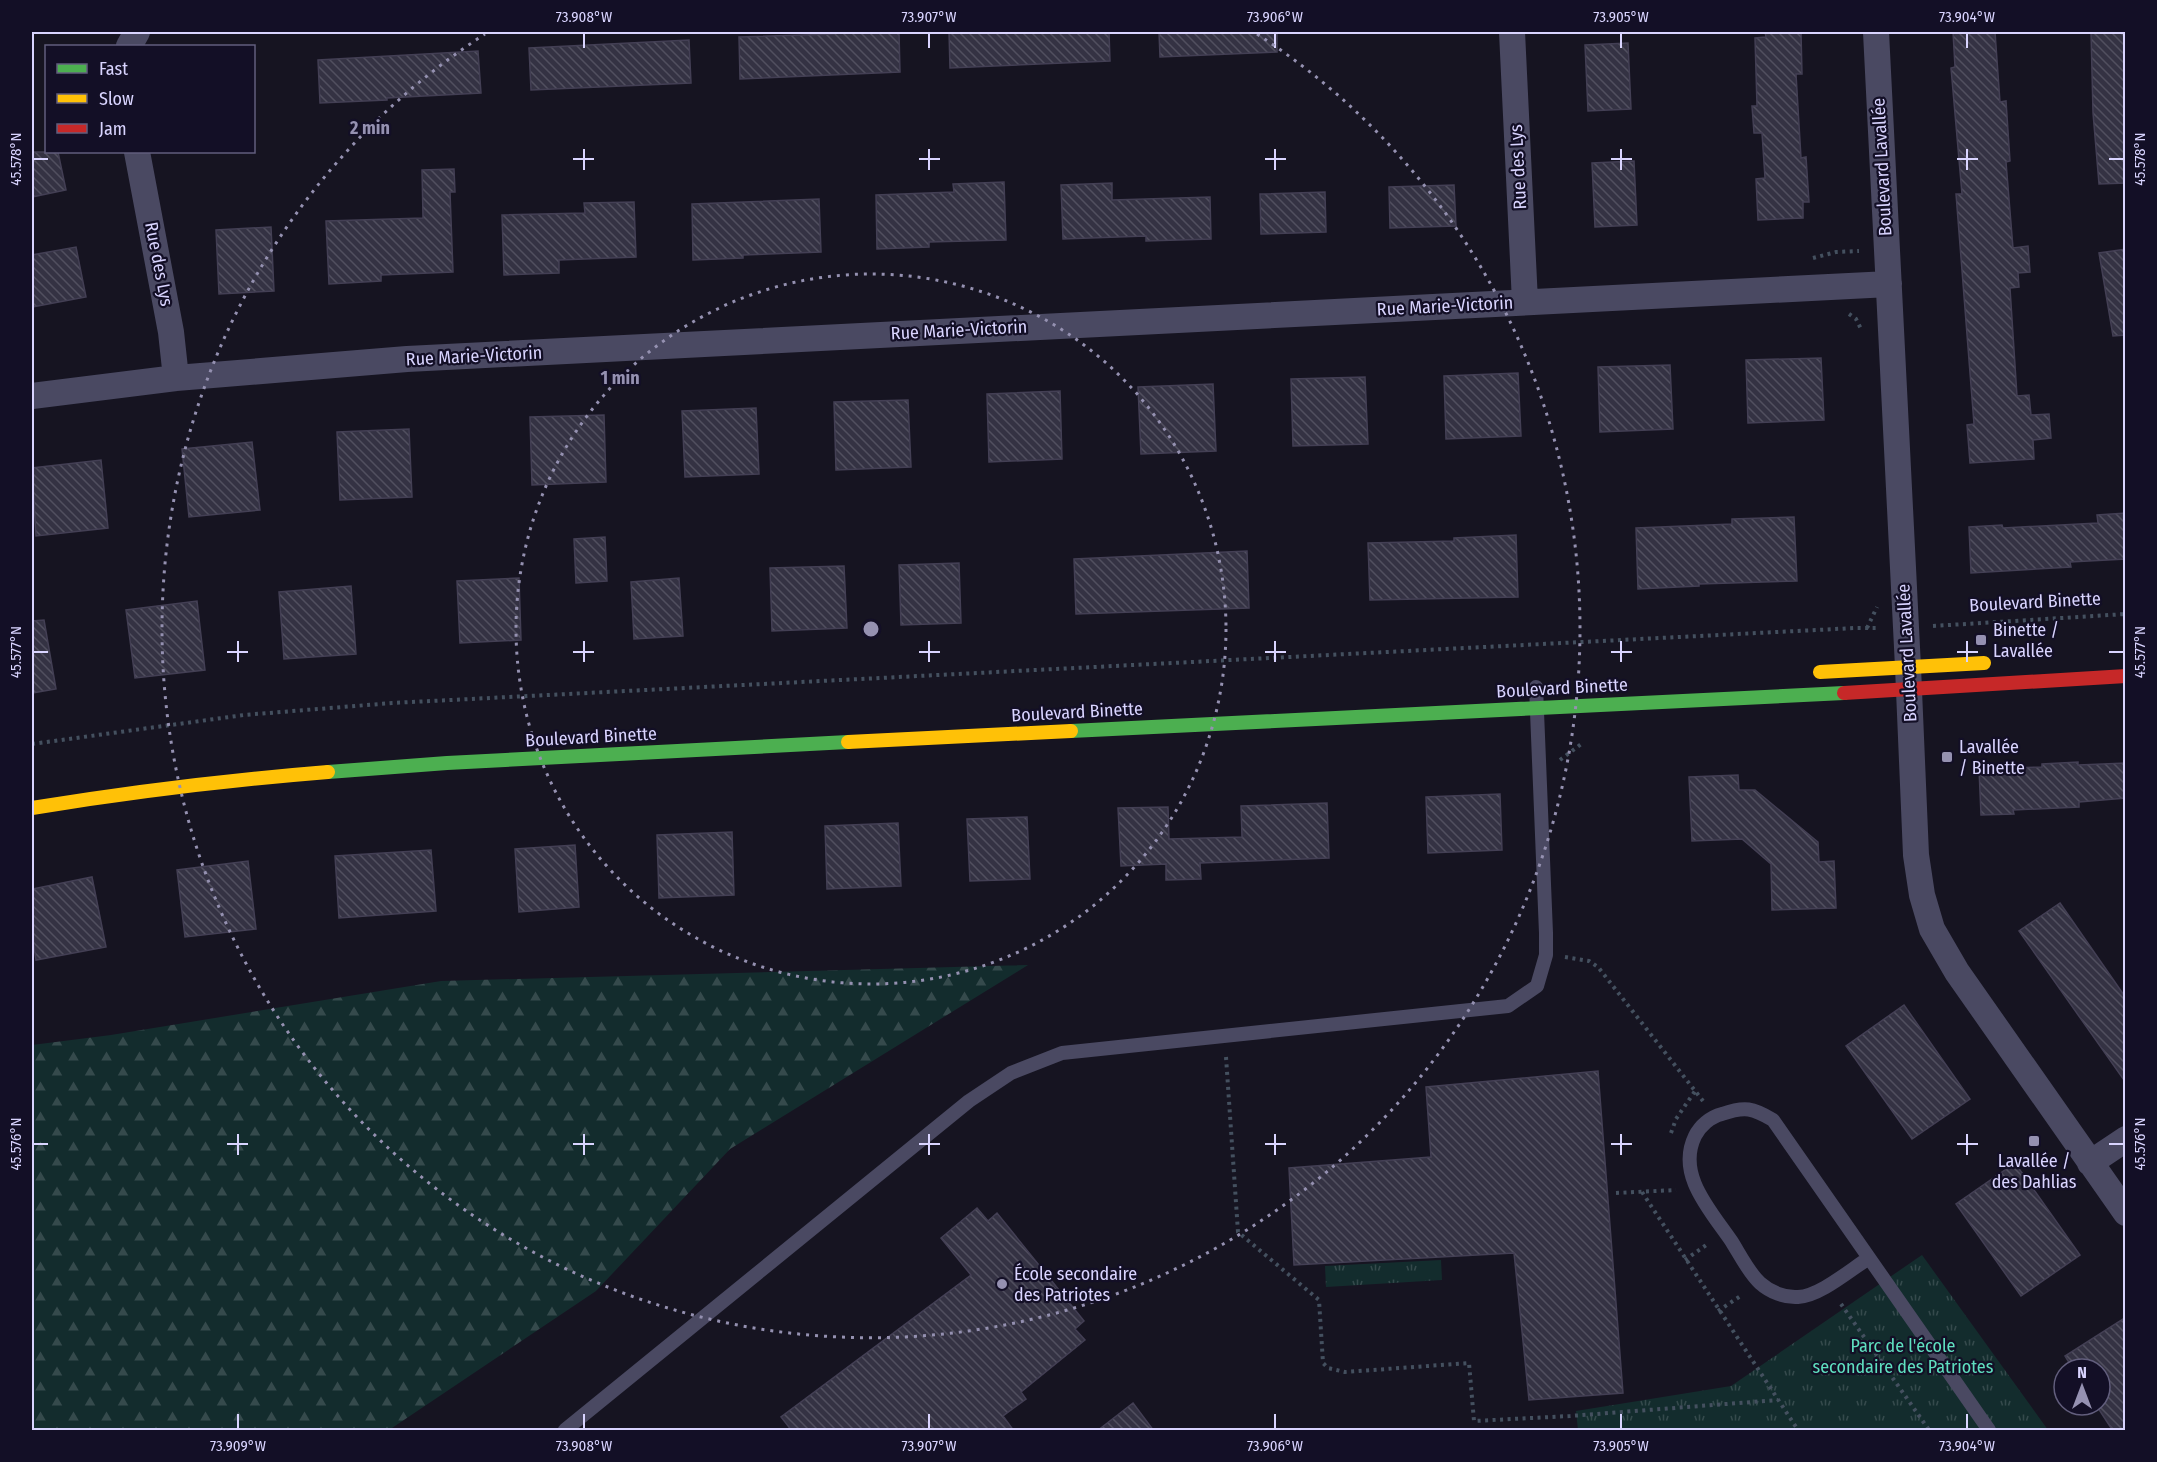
<svg xmlns="http://www.w3.org/2000/svg" width="2157" height="1462" font-family="'Fira Sans Condensed',sans-serif">
  <style>
    .forest { fill: url(#forest-firs) }
    .park { fill: url(#park-tufts) }
    .building { fill: url(#building-back-hatch); stroke: #433f54; stroke-width: 1.5 }
    .lines { fill: none; stroke-linecap: round; stroke-linejoin: round }
    .path { stroke: #44505f; stroke-width: 4; stroke-dasharray: 3 4.5; stroke-linecap: butt }
    .lane { stroke: #4a4962; stroke-width: 14 }
    .street { stroke: #4a4962; stroke-width: 26 }
    .fast { stroke: #4caf50; stroke-width: 14 }
    .slow { stroke: #ffc107; stroke-width: 14 }
    .jam { stroke: #c62828; stroke-width: 14 }
    .ticks { fill: none; stroke: #d9d4ff; stroke-width: 2 }
    .ring { fill: none; stroke: #9591b1; stroke-width: 3; stroke-dasharray: 3 6 }
    .poi-dot { fill: #9591b1; stroke: #130f26; stroke-width: 2 }
    .labels { text-anchor: middle; stroke-width: 4.5; stroke-linejoin: round; paint-order: stroke }
    .street-label { font-size: 18px; fill: #d9d4ff; stroke: #130f26 }
    .poi-label { font-size: 18px; fill: #d9d4ff; stroke: #130f26; text-anchor: start }
    .park-label { font-size: 18px; fill: #5fe0c0; stroke: #130f26 }
    .centre { fill: #9591b1; stroke: #130f26; stroke-width: 3 }
    .ring-label { font-size: 18px; text-anchor: middle; font-weight: bold; fill: #9591b1; stroke: #130f26; stroke-width: 4.5; stroke-linejoin: round; paint-order: stroke }
    .neatline { fill: none; stroke: #d9d4ff; stroke-width: 2 }
    .ticks-label { font-size: 15px; text-anchor: middle; fill: #d9d4ff }
  </style>
  <defs>
    <pattern id="forest-firs" width="22" height="20" patternUnits="userSpaceOnUse" patternTransform="scale(1.5)"><rect width="22" height="20" fill="#132c2d"/><path d="M5 1l3.5 6h-7zM16 11l3.5 6h-7z" fill="#354a4c"/></pattern>
    <pattern id="park-tufts" width="24" height="20" patternUnits="userSpaceOnUse" patternTransform="scale(1.5)"><rect width="24" height="20" fill="#132c2d"/><path d="M3 7l-1-3M5 7V3M7 7l1-3M15 17l-1-3M17 17v-4M19 17l1-3" fill="none" stroke="#354a4c"/></pattern>
    <pattern id="building-back-hatch" width="6" height="6" patternUnits="userSpaceOnUse" patternTransform="scale(1.5)"><rect width="6" height="6" fill="#343243"/><path d="M-1 5l2 2M0 0l6 6M5-1l2 2" fill="none" stroke="#514f5f"/></pattern>
  </defs>
  <rect width="100%" height="100%" fill="#161421"/>
  <!-- forest -->
  <path class="forest" d="M1028 965 730 1149 596 1291 389 1430H32V1045L111 1035 441 981Z"/>
  <!-- park -->
  <path class="park" d="M1922 1255 2048 1430H1578L1576 1411 1731 1386Z
    M1441 1260 1442 1280 1326 1287 1325 1266Z"/>
  <!-- building -->
  <path class="building" d="M834 32H899L900 72 740 79 739 37 834 34Z
    M949 32H1109L1110 61 950 68Z
    M1159 32H1277V52L1160 57Z
    M1765 32H1801L1802 74H1796L1801 158 1806 157 1809 202H1803V218L1758 220 1756 179 1765 178 1762 133H1754L1752 106H1757L1755 38 1766 37Z
    M1953 32H1995L2000 102 2006 101 2010 161 2006 162 2013 248 2028 246 2030 272 2018 273 2019 287 2010 288 2017 396 2029 395 2031 415 2049 414 2051 438 2033 440 2034 459 1970 463 1967 425 1974 424 1956 194H1962L1951 68 1955 67Z
    M2091 32H2126V183L2099 184 2093 113Z
    M689 40 691 83 531 90 529 48Z
    M1628 43 1631 109 1588 111 1585 45Z
    M478 51 481 93 387 98V100L320 103 318 60Z
    M32 152H58L66 190 32 197Z
    M1634 161 1637 225 1595 227 1592 163Z
    M454 169 455 192H450L453 272 381 275V281L329 284 326 221 423 218 422 170Z
    M1004 182 1006 240 929 242V247L877 249 876 195 954 192 953 184Z
    M1112 183V200L1210 197 1211 239 1146 241V236L1063 239 1061 185Z
    M1454 185 1456 226 1390 228 1389 187Z
    M1325 192 1326 232 1261 234 1260 194Z
    M819 199 821 252 743 255V258L693 260 692 204Z
    M634 202 636 257 559 260V273L504 275 502 215 585 213 584 203Z
    M271 227 274 291 219 294 216 230Z
    M76 247 86 297 32 307V255Z
    M2126 249V335L2113 336 2099 253Z
    M1821 358 1824 420 1748 423 1746 360Z
    M1670 365 1673 429 1600 432 1598 367Z
    M1518 373 1521 436 1446 439 1444 376Z
    M1365 377 1368 444 1293 446 1291 379Z
    M1213 384 1216 451 1141 454 1138 387Z
    M1060 391 1062 459 989 462 987 394Z
    M908 400 911 467 836 470 834 402Z
    M756 408 759 474 685 477 682 411Z
    M604 415 606 482 532 485 530 417Z
    M409 429 412 497 340 500 337 432Z
    M252 442 260 510 189 517 182 449Z
    M101 460 108 528 36 536 32 468Z
    M2126 513V559L2070 562 2071 567 1971 573 1969 527 2002 525 2003 528 2098 523 2097 515Z
    M1794 517 1797 581 1699 584V586L1638 589 1636 528 1732 524V519Z
    M1516 535 1518 597 1370 600 1368 543 1454 541V538Z
    M605 537 607 581 576 583 574 539Z
    M1247 551 1249 608 1076 614 1074 559Z
    M959 563 961 623 901 625 899 565Z
    M844 566 847 628 772 631 770 568Z
    M519 578 521 640 460 643 457 581Z
    M679 578 683 636 634 639 631 582Z
    M351 586 356 654 284 659 279 592Z
    M197 601 205 670 135 678 126 610Z
    M44 620 56 689 32 693V621Z
    M2078 762V765L2126 763V798L2079 802V807L2013 810 2014 814 1981 815 1979 769 2042 767V764Z
    M1738 775 1739 790H1755L1818 842 1819 862 1834 861 1836 908 1772 910 1771 864 1742 839 1692 841 1689 777Z
    M1500 794 1502 850 1428 853 1426 797Z
    M1327 803 1329 858 1200 863 1201 879 1166 880V864L1121 866 1118 808 1168 807 1169 839 1242 837 1241 806Z
    M1027 817 1030 879 970 881 967 819Z
    M898 823 901 886 827 889 825 826Z
    M732 832 734 895 659 898 657 835Z
    M575 845 579 907 519 912 515 849Z
    M431 850 436 911 339 918 335 856Z
    M248 861 256 929 185 937 177 870Z
    M92 877 106 947 36 960 32 934V889Z
    M2060 903 2126 998V1083L2019 931Z
    M1904 1005 1970 1099 1912 1139 1846 1046Z
    M1598 1071 1623 1393 1529 1400 1514 1253 1294 1265 1289 1168 1431 1157 1426 1087Z
    M2015 1163 2080 1255 2021 1296 1956 1204Z
    M977 1208 988 1221 997 1213 1084 1321 1075 1329 1085 1340 1021 1392 1026 1399 1003 1416 1014 1431H792L781 1417 971 1275 941 1238Z
    M2126 1317V1431H2113L2096 1405H2100V1369H2073L2065 1356Z
    M1133 1403 1154 1431H1097Z"/>
  <g class="lines">
    <!-- path -->
    <path class="path" d="M1813 258 1836 252 1859 251
      M1849 314 1856 319 1861 329
      M1933 626 2126 614
      M1867 628 1877 607
      M32 744 244 715 392 703 1855 628H1880
      M1560 760 1584 742
      M1565 957 1589 961 1598 967 1703 1101
      M1226 1057 1238 1232 1319 1300 1323 1363 1328 1368 1345 1372 1469 1363 1474 1421 1570 1416 1778 1400
      M1671 1133 1676 1119 1695 1091
      M1642 1192 1798 1430
      M1616 1193 1676 1190
      M1685 1260 1709 1243
      M1841 1304 1929 1430
      M1718 1311 1742 1295"/>
    <!-- lane -->
    <path class="lane" d="M1869 1258C1850 1270 1820 1296 1798 1297 1785 1298 1770 1292 1760 1283 1749 1273 1740 1255 1732 1242 1711 1211 1676 1175 1695 1136 1700 1126 1710 1117 1722 1114 1745 1106 1753 1108 1773 1120L1989 1430
      M565 1430 969 1101 1011 1073 1062 1053 1508 1006 1537 986 1546 955V933L1536 687"/>
    <!-- street -->
    <path class="street" d="M1512 32 1525 302
      M1876 32 1908 667 1916 855 1922 895 1932 929 1957 972 2126 1213
      M129 46 137 32
      M137 152 171 332 176 378
      M32 396 176 378 407 359 1889 284
      M2090 1163 2126 1139"/>
    <!-- fast -->
    <path class="fast" d="M1071 731 1844 693
      M328 772 447 763 848 742"/>
    <!-- slow -->
    <path class="slow" d="M1820 672 1984 663
      M848 742 1071 731
      M32 808C130 792 229 780 328 772"/>
    <!-- jam -->
    <path class="jam" d="M1844 693 2126 676"/>
  </g>
  <!-- ticks -->
  <path class="ticks" d="M584 33V48M929 33V48M1275 33V48M1621 33V48M1967 33V48M584 149V170M929 149V170M1275 149V170M1621 149V170M1967 149V170M33 159H48M573 159H594M919 159H940M1265 159H1286M1611 159H1632M1957 159H1978M2109 159H2124M238 641V662M584 641V662M929 641V662M1275 641V662M1621 641V662M1967 641V662M33 652H48M227 652H248M573 652H594M919 652H940M1265 652H1286M1611 652H1632M1957 652H1978M2109 652H2124M238 1134V1155M584 1134V1155M929 1134V1155M1275 1134V1155M1621 1134V1155M1967 1134V1155M33 1144H48M227 1144H248M573 1144H594M919 1144H940M1265 1144H1286M1611 1144H1632M1957 1144H1978M2109 1144H2124M238 1414V1429M584 1414V1429M929 1414V1429M1275 1414V1429M1621 1414V1429M1967 1414V1429"/>
  <!-- distance rings -->
  <g class="ring">
    <circle cx="871" cy="629" r="355"/>
    <path d="M1257 34A709 709 0 1 1 485 34"/>
  </g>
  <!-- markers -->
  <g class="poi-dot">
    <rect x="1975" y="634" width="12" height="12" rx="3"/>
    <rect x="1941" y="751" width="12" height="12" rx="3"/>
    <rect x="2028" y="1135" width="12" height="12" rx="3"/>
    <circle cx="1002" cy="1284" r="6"/>
  </g>
  <g class="labels">
    <!-- street labels -->
    <g class="street-label">
      <text transform="translate(1518 167) rotate(-93)" y="6">Rue des Lys</text>
      <text transform="translate(1882 167) rotate(-93)" y="6">Boulevard Lavallée</text>
      <text transform="translate(159 264) rotate(79)" y="6">Rue des Lys</text>
      <text transform="translate(1445 306) rotate(-3)" y="6">Rue Marie-Victorin</text>
      <text transform="translate(959 330) rotate(-3)" y="6">Rue Marie-Victorin</text>
      <text transform="translate(474 356) rotate(-3)" y="6">Rue Marie-Victorin</text>
      <text transform="translate(2035 602) rotate(-3)" y="6">Boulevard Binette</text>
      <text transform="translate(1907 653) rotate(-93)" y="6">Boulevard Lavallée</text>
      <text transform="translate(1562 688) rotate(-3)" y="6">Boulevard Binette</text>
      <text transform="translate(1077 712) rotate(-3)" y="6">Boulevard Binette</text>
      <text transform="translate(591 737) rotate(-3)" y="6">Boulevard Binette</text>
    </g>
    <!-- poi labels -->
    <g class="poi-label">
      <text x="1993" y="636">Binette /<tspan x="1993" dy="21">Lavallée</tspan></text>
      <text x="1959" y="753">Lavallée<tspan x="1959" dy="21">/ Binette</tspan></text>
      <text x="2034" y="1167" text-anchor="middle">Lavallée /<tspan x="2034" dy="21">des Dahlias</tspan></text>
      <text x="1014" y="1280">École secondaire<tspan x="1014" dy="21">des Patriotes</tspan></text>
    </g>
    <!-- park labels -->
    <g class="park-label">
      <text x="1903" y="1352">Parc de l'école<tspan x="1903" dy="21">secondaire des Patriotes</tspan></text>
    </g>
  </g>
  <circle cx="871" cy="629" r="9" class="centre"/>
  <g class="ring-label">
    <text x="370" y="134">2 min</text>
    <text x="620" y="384">1 min</text>
  </g>
  <!-- border -->
  <rect width="2157" height="1462" fill="none" stroke="#130f26" stroke-width="66"/>
  <!-- legend -->
  <rect x="45" y="45" width="210" height="108" fill="#130f26" stroke="#625e7d" stroke-width="1.5"/>
  <rect x="57" y="64" width="30" height="9" fill="#4caf50" stroke="#625e7d" stroke-width="1.5"/>
  <text x="99" y="75" font-size="18" fill="#d9d4ff">Fast</text>
  <rect x="57" y="94" width="30" height="9" fill="#ffc107" stroke="#625e7d" stroke-width="1.5"/>
  <text x="99" y="105" font-size="18" fill="#d9d4ff">Slow</text>
  <rect x="57" y="124" width="30" height="9" fill="#c62828" stroke="#625e7d" stroke-width="1.5"/>
  <text x="99" y="135" font-size="18" fill="#d9d4ff">Jam</text>
  <!-- north arrow -->
  <g transform="translate(2082 1387)"><circle r="28" fill="#130f26" stroke="#625e7d" stroke-width="1.5"/>
  <path d="M0-4.5L10 22L0 15L-10 22Z" fill="#9591b1"/>
  <text y="-9" font-size="16" font-weight="bold" text-anchor="middle" fill="#d9d4ff">N</text>
  </g>
  <rect x="33" y="33" width="2091" height="1396" class="neatline"/>
  <g class="ticks-label">
    <text x="584" y="22">73.908°W</text>
    <text x="929" y="22">73.907°W</text>
    <text x="1275" y="22">73.906°W</text>
    <text x="1621" y="22">73.905°W</text>
    <text x="1967" y="22">73.904°W</text>
    <text transform="translate(16 159) rotate(-90)" y="5">45.578°N</text>
    <text transform="translate(2140 159) rotate(-90)" y="5">45.578°N</text>
    <text transform="translate(16 652) rotate(-90)" y="5">45.577°N</text>
    <text transform="translate(2140 652) rotate(-90)" y="5">45.577°N</text>
    <text transform="translate(16 1144) rotate(-90)" y="5">45.576°N</text>
    <text transform="translate(2140 1144) rotate(-90)" y="5">45.576°N</text>
    <text x="238" y="1451">73.909°W</text>
    <text x="584" y="1451">73.908°W</text>
    <text x="929" y="1451">73.907°W</text>
    <text x="1275" y="1451">73.906°W</text>
    <text x="1621" y="1451">73.905°W</text>
    <text x="1967" y="1451">73.904°W</text>
  </g>
</svg>
